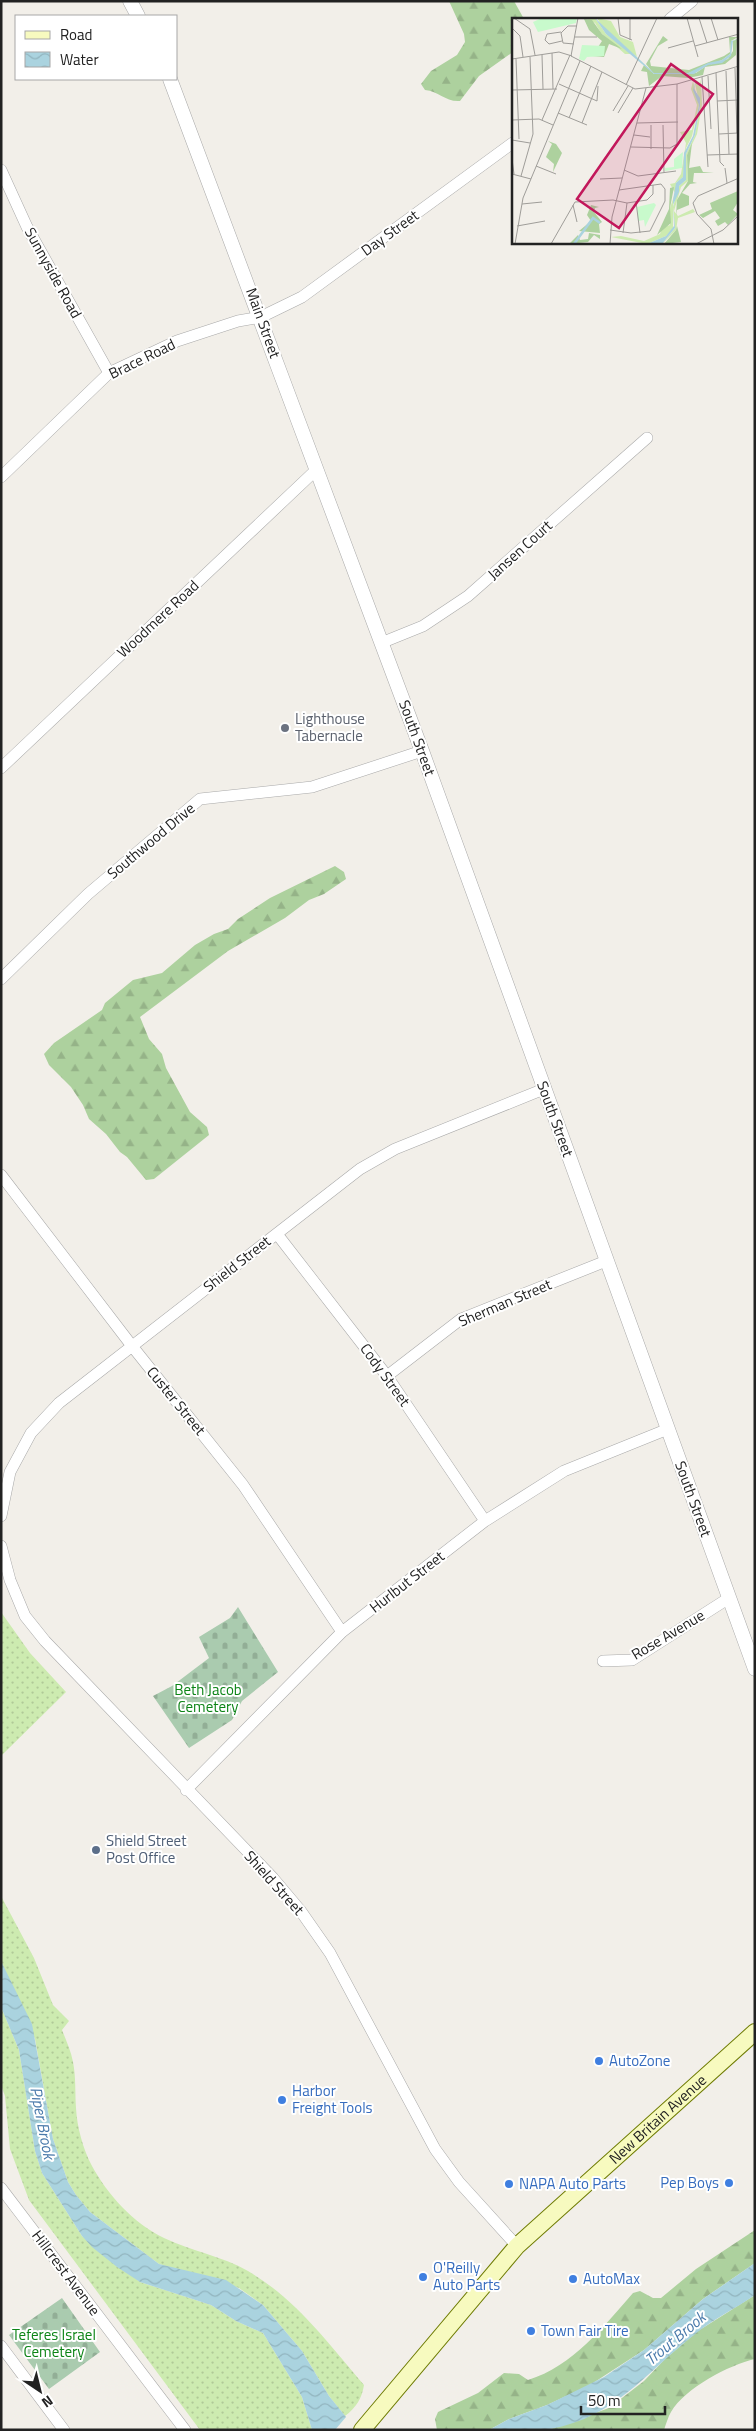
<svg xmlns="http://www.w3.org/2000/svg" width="756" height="2431" font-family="'Titillium Web',sans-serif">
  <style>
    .grass { fill: url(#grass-dots) }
    .forest { fill: url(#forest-firs) }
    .cemetery { fill: url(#cemetery-stones) }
    .water { fill: url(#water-waves) }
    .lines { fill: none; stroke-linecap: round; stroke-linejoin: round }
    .minor-casing { stroke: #a9a9a9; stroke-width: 12 }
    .tertiary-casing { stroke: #a9a9a9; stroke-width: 15 }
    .secondary-casing { stroke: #707d05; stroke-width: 18 }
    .minor { stroke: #fff; stroke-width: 11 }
    .tertiary { stroke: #fff; stroke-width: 14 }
    .secondary { stroke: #f7fabf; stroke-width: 16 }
    .worship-dot { fill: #6b7280; stroke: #fff; stroke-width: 2 }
    .service-dot { fill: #5c6f8a; stroke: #fff; stroke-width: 2 }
    .shop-dot { fill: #3f7fe0; stroke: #fff; stroke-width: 2 }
    .labels { text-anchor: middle; stroke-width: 4; stroke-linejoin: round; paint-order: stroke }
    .street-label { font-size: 15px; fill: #222; stroke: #fff }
    .worship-label { font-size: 15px; fill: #5b616d; stroke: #fff; text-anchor: start }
    .park-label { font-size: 15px; fill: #0c8416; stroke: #fff }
    .service-label { font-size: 15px; fill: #4e5e75; stroke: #fff; text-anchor: start }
    .shop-label { font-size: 15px; fill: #366cbe; stroke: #fff; text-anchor: start }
    .water-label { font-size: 16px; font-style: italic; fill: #4a7aab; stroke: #fff }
    .inset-river { fill: none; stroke: #aad3df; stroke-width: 2.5 }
    .inset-road { fill: none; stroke: #9f9d99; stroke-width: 1 }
    .view { fill: #c2185b; fill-opacity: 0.15; stroke: #c2185b; stroke-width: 2.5 }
    .inset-edge { fill: none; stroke: #222; stroke-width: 2.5 }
  </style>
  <defs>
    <pattern id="grass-dots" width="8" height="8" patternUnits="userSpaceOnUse" patternTransform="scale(1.25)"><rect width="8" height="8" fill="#cdebb0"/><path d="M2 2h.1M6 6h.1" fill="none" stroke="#b0c997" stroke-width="1.8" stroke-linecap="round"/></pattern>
    <pattern id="forest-firs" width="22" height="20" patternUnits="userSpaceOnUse" patternTransform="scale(1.25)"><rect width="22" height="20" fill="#add19e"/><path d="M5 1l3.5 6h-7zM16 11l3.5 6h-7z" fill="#95b388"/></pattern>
    <pattern id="cemetery-stones" width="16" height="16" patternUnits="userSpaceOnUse" patternTransform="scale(1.25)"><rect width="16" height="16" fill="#aacbaf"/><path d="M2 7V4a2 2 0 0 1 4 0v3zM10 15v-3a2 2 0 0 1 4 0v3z" fill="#92ae96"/></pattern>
    <pattern id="water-waves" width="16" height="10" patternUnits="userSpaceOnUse" patternTransform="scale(1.25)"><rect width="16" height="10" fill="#aad3df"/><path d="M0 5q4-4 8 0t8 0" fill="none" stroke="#92b5bf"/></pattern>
  </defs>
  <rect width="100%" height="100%" fill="#f2efe9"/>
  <!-- grass -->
  <path class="grass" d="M1 1612 30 1653 66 1692 1 1756Z
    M1 1896 34 1958 53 2005 69 2021 62 2030C66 2040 71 2051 73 2062 76 2077 75 2093 76 2108 77 2127 83 2149 92 2166 108 2195 133 2223 164 2238 191 2251 222 2256 248 2271 296 2299 329 2344 364 2385 362 2398 356 2408 345 2416L329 2396 302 2351 263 2305 239 2288 159 2264 90 2212 76 2195 68 2182 53 2139 35 2039 1 1961Z
    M1 2007 19 2050 35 2151 42 2173 82 2236 140 2282 211 2305 236 2321 263 2333 302 2397 312 2430H285L284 2428 281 2430H200L29 2200 10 2149 5 2096 1 2085Z"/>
  <!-- forest -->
  <path class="forest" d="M449 1H514L524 19H514L513 52 479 76 460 101C445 102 439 91 425 90L421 84 431 71 457 55 465 42 464 34Z
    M335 866 344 872 346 879 324 894 309 900 285 918 228 951 140 1017 149 1039 162 1054 166 1068 190 1112 207 1127 209 1135 154 1179 146 1180 127 1157 120 1152 106 1134 89 1119 83 1105 71 1087 49 1065 44 1054 54 1043 102 1010 105 1003 133 980 162 973 195 945 214 934 228 929 238 919 270 898Z
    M755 2230V2263L703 2299 644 2350 590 2385 547 2405 509 2419 489 2430H437L435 2419 438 2412 478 2393 504 2373 519 2374 528 2380C573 2366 603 2327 633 2293L640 2291 653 2298H661L696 2269Z
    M755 2295V2359C729 2365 685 2388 671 2412 668 2417 666 2424 664 2430H548L609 2408 644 2381 665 2359 698 2331Z"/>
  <!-- cemetery -->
  <path class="cemetery" d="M238 1607 278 1672 242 1701 232 1720 189 1748 153 1696 172 1686 209 1658 199 1637 230 1618Z
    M62 2298 100 2352 49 2389 9 2335Z"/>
  <!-- water -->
  <path class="water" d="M1 1961 32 2024 53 2139 68 2182 76 2195 90 2212 159 2264 226 2280 263 2305 302 2351 329 2396 346 2417 335 2430H312L302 2397 263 2333 236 2321 211 2305 140 2282 117 2267 92 2247 82 2236 42 2173 35 2151 19 2050 1 2007Z
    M755 2263V2295C735 2309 713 2319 694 2335 645 2373 616 2417 550 2429 531 2431 509 2430 489 2430L509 2419 547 2405 604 2377 644 2350 703 2299Z"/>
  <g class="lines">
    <!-- minor casing -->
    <g class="minor-casing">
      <path id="minor" d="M670 19 692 1
        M1 170 27 227 109 373
        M1 477 109 373 177 341 238 321 261 317 302 297 514 142
        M381 643 423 626 468 596 647 438
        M1 768 316 470
        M1 979 88 894 200 799 312 787 422 751
        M1 1175 132 1346 243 1485 342 1632
        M277 1234 387 1376 485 1521
        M387 1376 461 1319 606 1261
        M1 1516 10 1472 31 1433 59 1403 360 1169 395 1149 544 1089
        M1 1546 10 1580 25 1616 45 1641 273 1878 300 1910 330 1953 435 2149 459 2182 517 2246
        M603 1661 632 1660 729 1598
        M186 1790 342 1632 485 1521 564 1471 668 1429
        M1 2188 185 2430
        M1 2346 64 2430"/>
    </g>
    <!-- tertiary casing -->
    <g class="tertiary-casing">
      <path id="tertiary" d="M130 1 138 16
        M170 79 422 751 755 1669"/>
    </g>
    <!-- secondary casing -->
    <g class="secondary-casing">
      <g id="secondary">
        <path id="s1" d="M362 2430 517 2246 755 2032"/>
      </g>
    </g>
    <!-- minor -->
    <use href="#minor" class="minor"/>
    <!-- tertiary -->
    <use href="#tertiary" class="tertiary"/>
    <!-- secondary -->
    <use href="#secondary" class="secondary"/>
  </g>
  <!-- markers -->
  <circle class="worship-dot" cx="285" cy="728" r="5"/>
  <circle class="service-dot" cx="96" cy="1850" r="5"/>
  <g class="shop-dot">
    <circle cx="599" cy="2061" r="5"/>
    <circle cx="282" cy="2100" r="5"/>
    <circle cx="729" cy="2183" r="5"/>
    <circle cx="509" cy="2184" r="5"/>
    <circle cx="423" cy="2277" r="5"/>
    <circle cx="573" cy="2279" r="5"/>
    <circle cx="531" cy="2331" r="5"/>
  </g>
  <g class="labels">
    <!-- street labels -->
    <g class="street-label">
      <text transform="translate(390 233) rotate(-36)" y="5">Day Street</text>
      <text transform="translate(53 273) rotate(61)" y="5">Sunnyside Road</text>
      <text transform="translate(263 323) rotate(70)" y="5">Main Street</text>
      <text transform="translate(142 359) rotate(-26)" y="5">Brace Road</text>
      <text transform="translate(520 550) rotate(-42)" y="5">Jansen Court</text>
      <text transform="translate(158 619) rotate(-43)" y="5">Woodmere Road</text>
      <text transform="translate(417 738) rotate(70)" y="5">South Street</text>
      <text transform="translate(151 841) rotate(-40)" y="5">Southwood Drive</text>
      <text transform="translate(555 1119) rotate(70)" y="5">South Street</text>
      <text transform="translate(237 1264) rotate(-38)" y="5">Shield Street</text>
      <text transform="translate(505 1303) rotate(-23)" y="5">Sherman Street</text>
      <text transform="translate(385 1375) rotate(54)" y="5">Cody Street</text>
      <text transform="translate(176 1401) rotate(51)" y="5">Custer Street</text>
      <text transform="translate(693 1499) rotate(70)" y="5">South Street</text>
      <text transform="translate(407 1582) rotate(-38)" y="5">Hurlbut Street</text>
      <text transform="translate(668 1635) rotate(-31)" y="5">Rose Avenue</text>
      <text transform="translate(274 1883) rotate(48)" y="5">Shield Street</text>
      <text dy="5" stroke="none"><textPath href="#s1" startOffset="430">New Britain Avenue</textPath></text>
      <text transform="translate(66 2273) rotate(53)" y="5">Hillcrest Avenue</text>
    </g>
    <!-- worship labels -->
    <g class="worship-label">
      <text x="295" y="724">Lighthouse<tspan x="295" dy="17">Tabernacle</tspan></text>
    </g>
    <!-- park labels -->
    <g class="park-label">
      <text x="208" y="1695">Beth Jacob<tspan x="208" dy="17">Cemetery</tspan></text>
      <text x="54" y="2340">Teferes Israel<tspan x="54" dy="17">Cemetery</tspan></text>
    </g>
    <!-- service labels -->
    <g class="service-label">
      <text x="106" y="1846">Shield Street<tspan x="106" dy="17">Post Office</tspan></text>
    </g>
    <!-- shop labels -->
    <g class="shop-label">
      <text x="609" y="2066">AutoZone</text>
      <text x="292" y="2096">Harbor<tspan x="292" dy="17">Freight Tools</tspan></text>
      <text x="719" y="2188" text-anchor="end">Pep Boys</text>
      <text x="519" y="2189">NAPA Auto Parts</text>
      <text x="433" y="2273">O'Reilly<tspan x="433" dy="17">Auto Parts</tspan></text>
      <text x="583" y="2284">AutoMax</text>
      <text x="541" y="2336">Town Fair Tire</text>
    </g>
    <!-- water labels -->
    <g class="water-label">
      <text transform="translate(43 2123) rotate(79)" y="6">Piper Brook</text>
      <text transform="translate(675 2338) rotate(-40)" y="6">Trout Brook</text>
    </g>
  </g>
  <!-- overview -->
  <g transform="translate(512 18)">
    <rect width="226" height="226" fill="#f2efe9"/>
    <path d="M73 0H83L94 16 120 36H113L89 15 83 5ZM85 0 99 3 108 19 121 24 125 39 93 13ZM189 61 190 87 185 116 175 137 176 163 169 169 162 193 166 198 181 191 183 194 166 200 164 212 150 226 163 210 161 189 167 168 174 162V136L183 117 188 88 183 66 184 62 188 65ZM181 63 187 87 180 118 174 130 171 159 164 165 165 175 161 182V211L154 218 135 226 99 219 109 218 132 223 148 216 150 210 158 207V190L163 175 158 166 163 165 169 156 174 125 168 114 180 112 185 87 179 71Z" fill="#cdebb0"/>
    <path d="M72 1 80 2 90 16 110 31 97 26 92 39 80 38 90 23 77 12ZM151 18 156 22 146 28 138 43 139 48 177 52 212 38 218 34 217 19H226L219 23 218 36 210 42 177 55H141L134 46ZM225 21 224 37 213 46 193 49 191 57 176 60 150 58 137 68 135 54 129 53 132 47 142 56 184 55 194 48 216 41 221 33V23ZM36 123 44 126 50 135 41 154 42 146 34 139 40 126ZM180 125 177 150 188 148 191 154 202 155H182L181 164 185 165 178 166 170 175 177 178V187L165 192 164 198 165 182 176 163 175 137ZM162 169 158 190 159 205 145 217 157 191 158 170ZM226 173V184L221 192 226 196 216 207 213 204 206 208 203 203 208 200 203 193 191 200 187 197 200 191 198 185ZM79 187 87 189 83 190 82 194 90 204 87 206 88 215 67 213 79 203 75 197ZM165 208 169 224 152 226 164 212ZM77 215 88 217V221L82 217 76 224 57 226 66 217 68 222 76 221Z" fill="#add19e"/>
    <path d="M30 0H65L64 5 26 14 21 4ZM70 27 93 28 92 38 75 39 72 43 67 41ZM171 134 170 150 153 153V150L162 149V141ZM142 185 144 187 133 209 132 202 126 203 125 189Z" fill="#c8facc"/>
    <path d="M83 0 142 55H176L196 45 210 42 218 36 219 23 226 21 221 23 219 38 210 45 196 47 182 56H142L94 16ZM184 62 182 71 188 80V88L183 117 174 136V162L167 168V174L161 187 163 210 150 226H135L154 218 162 208 161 182 164 165 171 159 172 135 181 118 187 87 181 72Z" fill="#aad3df"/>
    <path class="inset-river" d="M62 226 81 200 88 205"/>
    <path class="inset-road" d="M2 0 18 11 23 37M106 0 108 17 120 22M118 0V22M175 0 186 39M187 0 195 25M199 0 206 22M0 10 8 18 11 39M49 14 35 16 33 22 37 26 50 23M63 19H85M62 26 51 25 49 15 56 8H65M183 28 227 16M156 30 181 23M40 35 41 71M30 37 31 71M59 38 123 71 165 66 227 48M59 38 66 0M0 41 47 34 60 38M4 41 7 121M223 50 225 115M214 53 217 136M204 55 208 144 212 148M196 58 199 111M190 59 196 149M47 66 85 83 86 68M114 67 145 0M0 72 45 71M205 83 226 82M101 93 116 68M46 95 75 107M106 95 121 70M57 100 79 48M0 102 27 101 41 107M30 102 58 37M70 105 90 54M125 105 166 104M139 107V131M151 107 152 155M207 116 226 115M122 117 138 119M0 122 18 125M119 129 158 130 165 126V66M195 137 227 136M0 141 2 156M24 148 44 156M213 150 215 165M112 152 126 158 164 153M0 156 19 161M9 158 21 116 18 39M88 161 110 160M124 184 128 215M10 186 30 184M61 187 65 204M5 208 33 203M98 212 119 215 138 213 153 183V171L149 166 107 172M111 215 115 185M3 226 11 180 68 43M39 226 63 184 101 182 115 185 135 182 141 176V167M98 226 100 199 134 70M184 226 211 212 227 197M202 226 199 211 185 196 181 185 186 178 227 160"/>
    <path class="view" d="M159 46 201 76 107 210 65 181Z"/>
    <rect width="226" height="226" class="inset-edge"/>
  </g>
  <!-- border -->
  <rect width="756" height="2431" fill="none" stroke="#222222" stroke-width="5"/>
  <!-- legend -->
  <rect x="15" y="15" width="162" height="65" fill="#ffffff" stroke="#a7a7a7"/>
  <rect x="25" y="31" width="25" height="8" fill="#f7fabf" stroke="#a7a7a7"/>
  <text x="60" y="40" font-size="15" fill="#222222">Road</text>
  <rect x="25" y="52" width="25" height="15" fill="url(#water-waves)" stroke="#a7a7a7"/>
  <text x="60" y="65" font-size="15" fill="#222222">Water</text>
  <!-- north arrow -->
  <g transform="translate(40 2391) rotate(145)" stroke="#ffffff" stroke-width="4" paint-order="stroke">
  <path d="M0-4L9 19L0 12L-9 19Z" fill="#222222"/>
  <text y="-8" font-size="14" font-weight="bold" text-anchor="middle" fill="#222222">N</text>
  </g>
  <!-- scale -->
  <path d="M581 2406v8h84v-8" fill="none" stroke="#222222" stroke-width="2.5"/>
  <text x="588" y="2406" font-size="15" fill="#222222" stroke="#ffffff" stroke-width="4" paint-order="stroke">50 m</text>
</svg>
